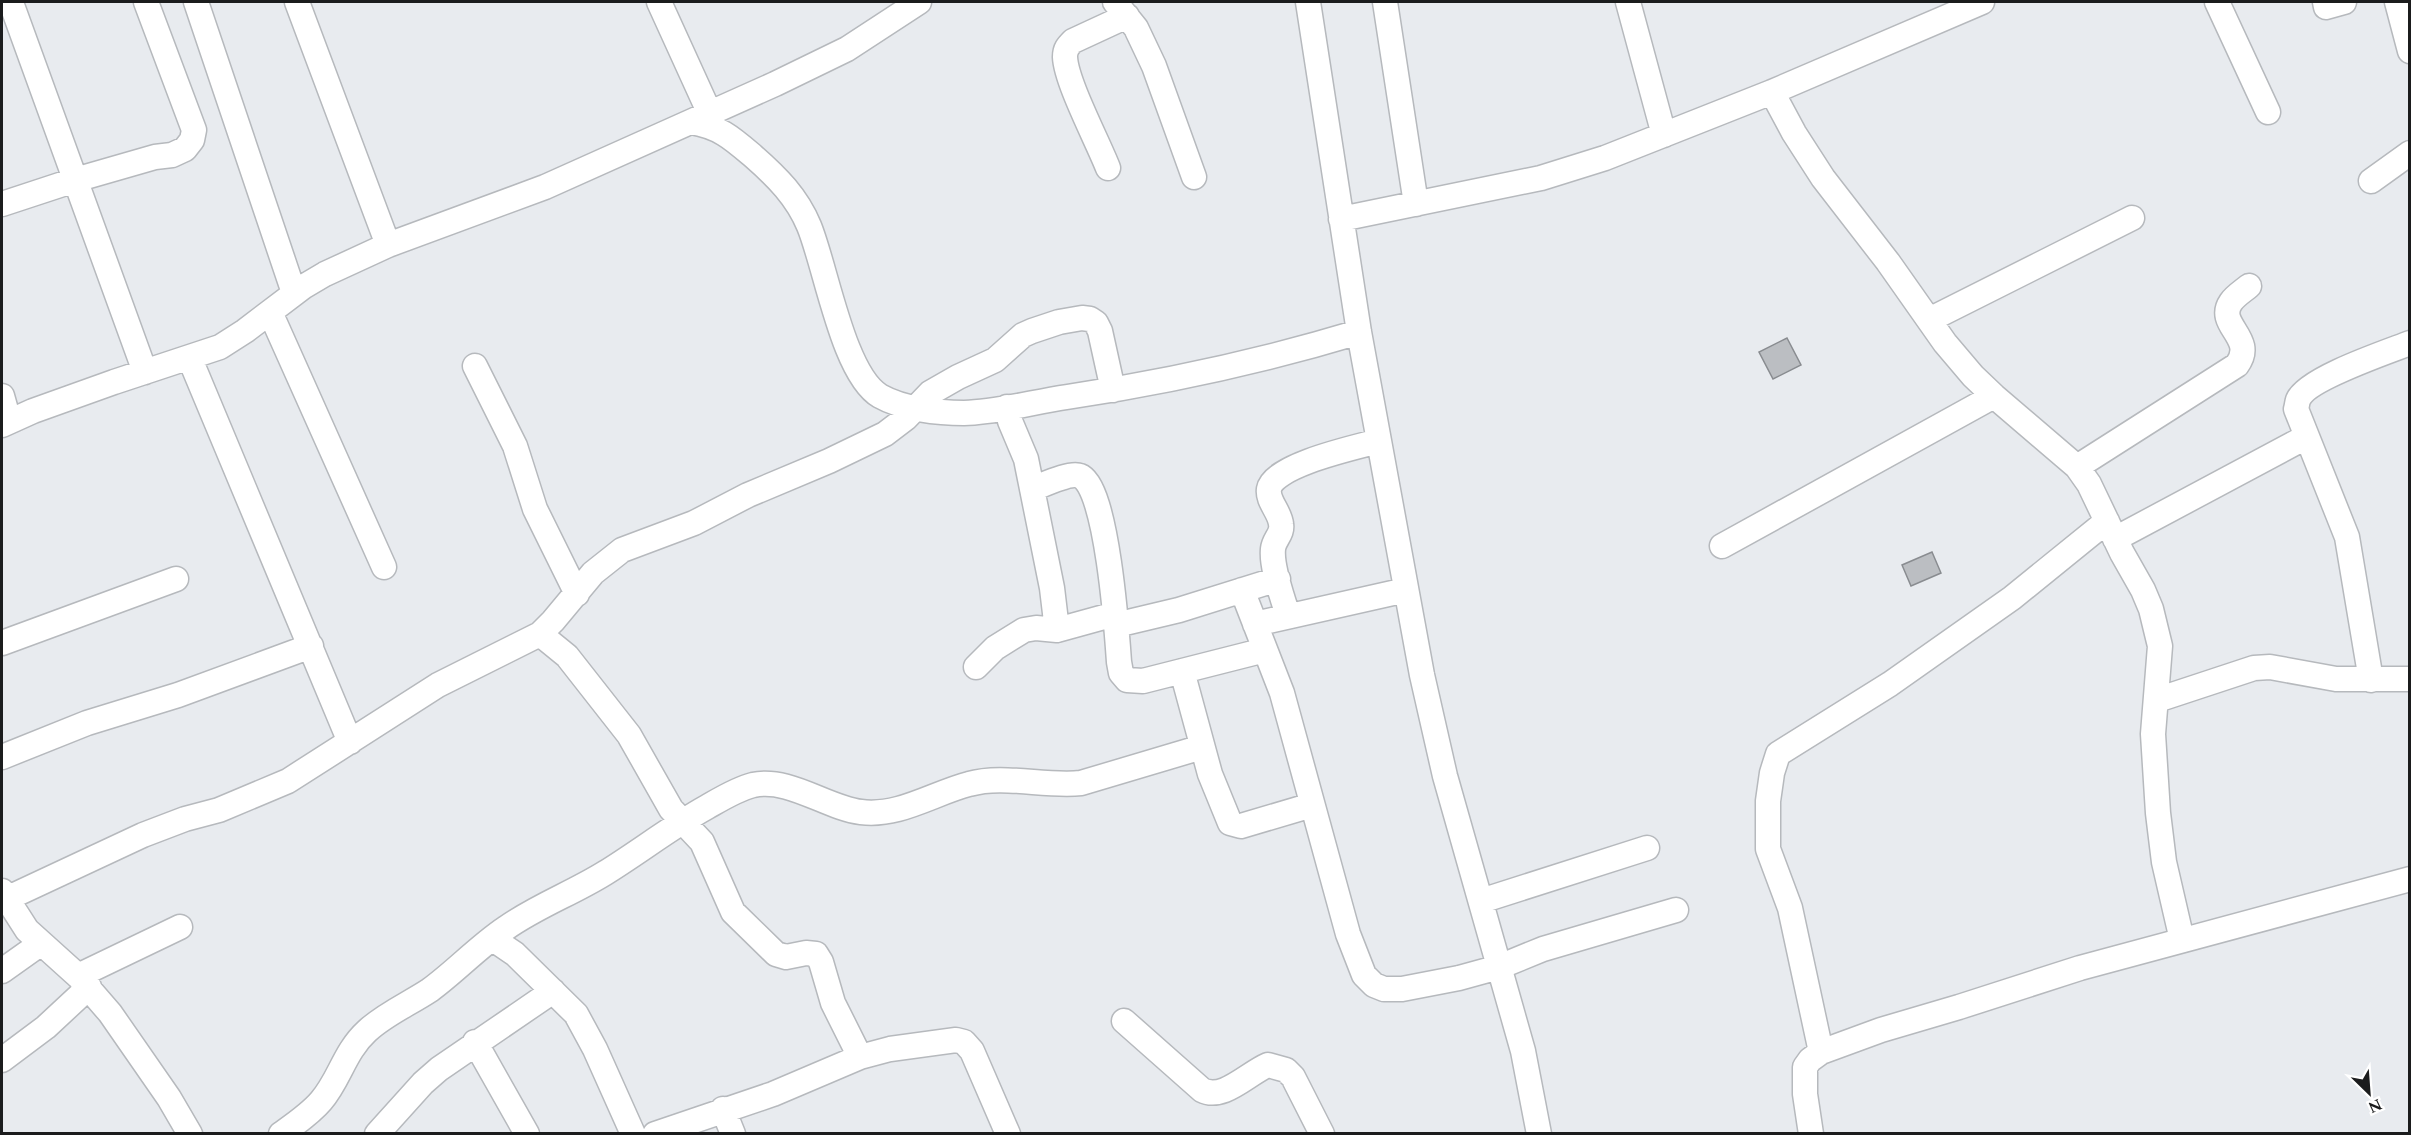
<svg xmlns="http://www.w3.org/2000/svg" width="2411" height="1135" font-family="Spectral,serif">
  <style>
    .building { fill: #bbbec2; stroke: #898c90; stroke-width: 1.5 }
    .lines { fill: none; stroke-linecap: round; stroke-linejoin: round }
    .minor-casing { stroke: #b6b9bd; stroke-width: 27 }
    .minor { stroke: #fff; stroke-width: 24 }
  </style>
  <rect width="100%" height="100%" fill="#e8ebef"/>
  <!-- building -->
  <path class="building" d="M1787 338 1801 365 1773 379 1759 352Z
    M1932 552 1941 573 1911 586 1902 565Z"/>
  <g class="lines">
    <!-- minor casing -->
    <g class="minor-casing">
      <path id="minor" d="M196 2 294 293
        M297 2 388 245
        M659 2 710 114
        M1115 2 1136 28 1154 66 1194 177
        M1308 2 1359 332 1422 675 1445 776 1523 1051 1539 1134
        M1385 2 1416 204
        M1628 2 1664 135
        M2217 2 2268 112
        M2325 2 2326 7 2344 2
        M2397 2 2410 51
        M13 8 145 372
        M1772 92 1982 2
        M691 122C720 127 732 138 753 156 777 177 797 197 809 226 826 267 843 374 880 396 903 409 938 413 964 413 998 412 1033 402 1067 397 1166 382 1263 361 1359 332
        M1108 168C1098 142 1066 82 1065 57 1065 49 1068 46 1073 41L1127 16
        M2371 181 2410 153
        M2 204 75 180 155 157 172 155 185 149 192 140 194 130 146 2
        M1341 219 1541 178 1605 158 1772 92 1794 133 1823 178 1888 262 1945 343 1973 376 1994 396 2077 467 2089 484 2122 553 2143 590 2151 609 2160 646 2153 734 2158 813 2164 862 2182 940
        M270 312 384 567
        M1929 320 2132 218
        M190 359 350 742
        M475 366 515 446 535 509 577 594
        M2 396 9 421
        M1007 407 1010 421 1026 459 1052 588 1057 630
        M2 425 33 411 114 382 220 347 245 331 303 287 325 274 388 245 545 187 775 84 847 49 919 2
        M2077 467 2237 365C2257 338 2215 325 2231 302 2235 296 2243 291 2249 286
        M1032 489C1043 485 1070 472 1080 476 1107 486 1117 633 1119 662L1121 673 1127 680 1143 681 1265 650
        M2115 539 2306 437
        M1722 546 1994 396
        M1242 590 1282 693 1348 934 1364 975 1374 985 1384 989H1402L1459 978 1499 967 1543 949 1676 910
        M1288 616C1283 598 1271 568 1273 549 1274 539 1283 534 1281 524 1280 512 1267 501 1269 489 1273 465 1357 447 1379 441
        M1255 624 1406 590
        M1116 625 1179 610 1278 579
        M540 634 567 656 629 735 671 809 702 842 733 912 776 954 786 957 806 953 816 954 821 962 833 1003 860 1057
        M2 643 176 579
        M976 667 995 648 1024 630 1036 628 1057 630 1115 614
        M1182 671 1210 774 1230 823 1241 826 1312 805
        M2371 680 2347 537 2296 409C2297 406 2297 403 2298 400 2306 379 2387 352 2410 343
        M2157 700 2254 668 2270 667 2336 679H2410
        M2 757 87 723 178 695 311 646
        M2 891 27 930 78 976 110 1013 169 1098 190 1134
        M6 899 143 835 185 819 219 810 288 781 438 685 540 634 553 621 593 573 622 550 694 523 748 495 829 461 885 434 906 418 930 393 958 377 995 360 1023 335 1032 331 1059 322 1082 318 1090 319 1096 323 1100 331 1113 390
        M1481 901 1647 848
        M493 939 515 954 576 1014 595 1049 633 1134
        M2 971 40 944
        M78 976 180 927
        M1124 1021 1202 1090C1223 1101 1247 1074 1268 1065L1286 1070 1293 1077 1322 1134
        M475 1042 527 1134
        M1821 1052 1790 908 1768 849V801L1772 773 1778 754 1890 684 2012 598 2107 521
        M2 1060 46 1027 89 987
        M723 1109 733 1134
        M281 1134C295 1124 310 1114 321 1101 340 1079 344 1052 367 1031 385 1014 409 1004 430 990 456 971 479 946 506 928 537 906 573 893 605 873 639 852 671 827 707 807 721 799 737 789 753 785 789 777 827 808 861 812 899 817 934 793 969 784 1003 774 1045 787 1081 783L1202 747
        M377 1134 423 1083 439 1069 553 991
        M655 1134 773 1094 860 1057 890 1049 956 1040 964 1042 972 1051 1008 1134
        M1811 1134 1805 1094V1067L1810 1060 1821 1052 1881 1030 1959 1007 2080 968 2410 879"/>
    </g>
    <!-- minor -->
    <use href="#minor" class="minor"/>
  </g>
  <!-- border -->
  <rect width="2411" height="1135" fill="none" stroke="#1b1c1d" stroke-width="6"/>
  <!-- north arrow -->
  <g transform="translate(2369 1093) rotate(155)" stroke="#ffffff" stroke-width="4.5" paint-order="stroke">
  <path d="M0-4.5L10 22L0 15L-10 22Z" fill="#1b1c1d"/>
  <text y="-9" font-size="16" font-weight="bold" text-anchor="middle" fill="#1b1c1d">N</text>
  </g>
</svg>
